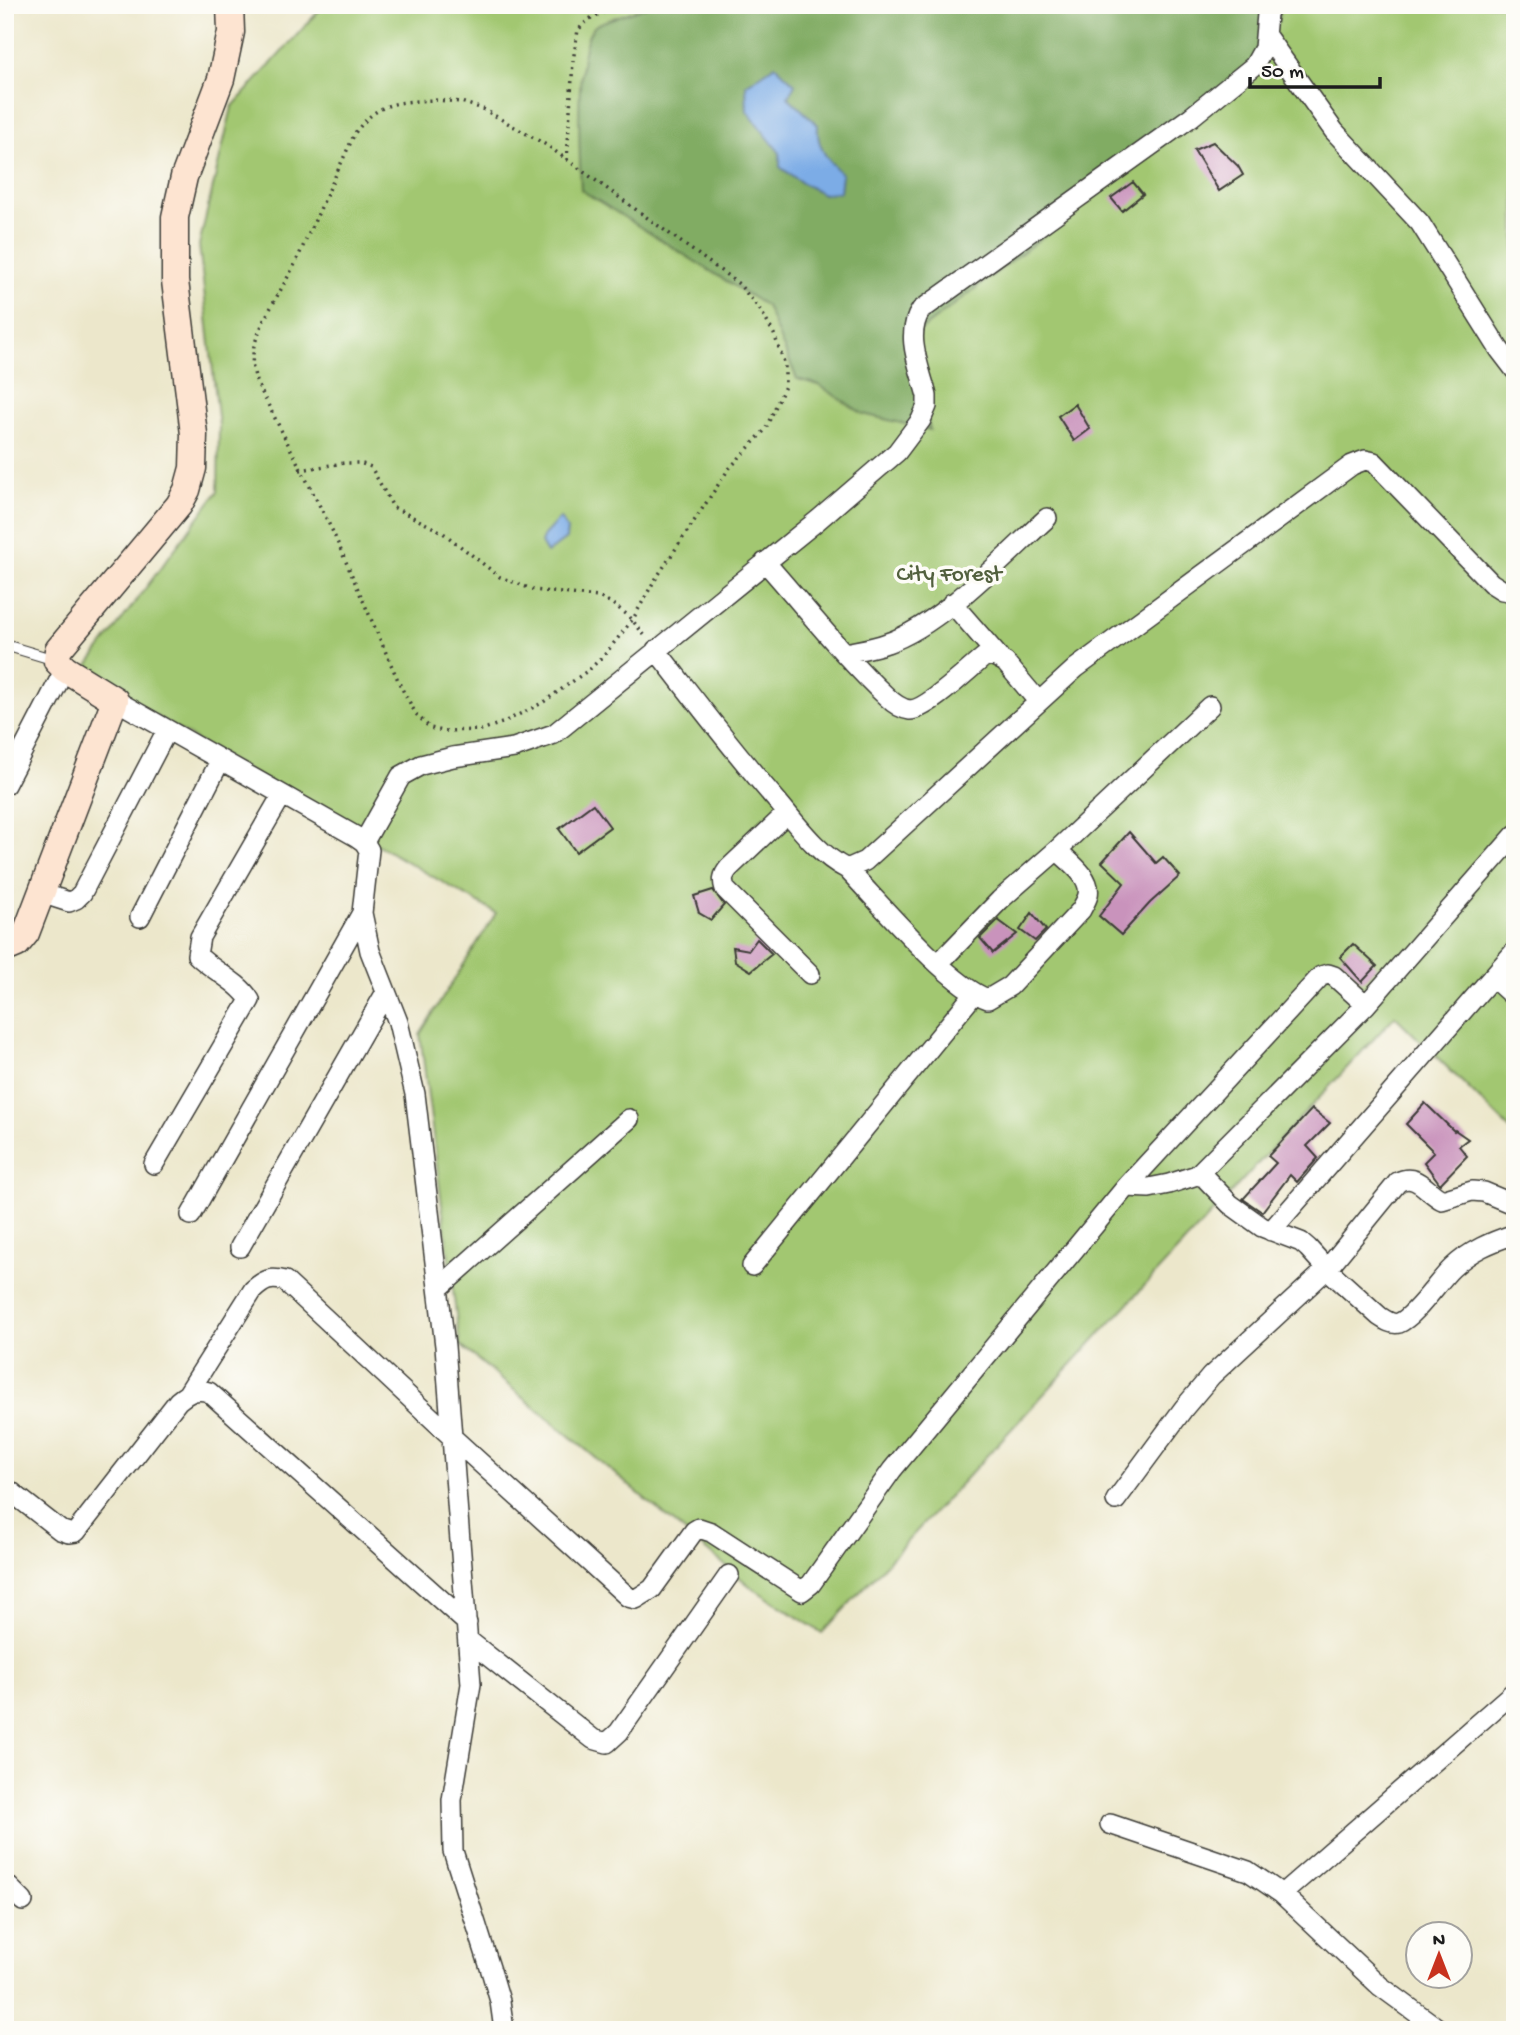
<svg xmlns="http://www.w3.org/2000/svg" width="1520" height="2035" font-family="'Gochi Hand',sans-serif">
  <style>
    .green { fill: #a2c771; stroke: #5f7246; stroke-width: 2 }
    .forest { fill: #81ac63; stroke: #4e6440; stroke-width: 2 }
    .water { fill: #7cace6; stroke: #4c6481; stroke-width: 2 }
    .building { fill: #c993bc }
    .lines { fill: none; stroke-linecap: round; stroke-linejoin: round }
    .lane-casing { stroke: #3b3a36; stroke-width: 12 }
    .street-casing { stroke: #3b3a36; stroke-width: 22 }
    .secondary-casing { stroke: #3b3a36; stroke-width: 29 }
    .path { stroke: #3b3a36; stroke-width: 3.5; stroke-dasharray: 2 5; stroke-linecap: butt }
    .lane { stroke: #fff; stroke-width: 10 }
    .street { stroke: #fff; stroke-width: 19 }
    .secondary { stroke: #fde4d1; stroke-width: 26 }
    .labels { text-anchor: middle; stroke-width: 7; stroke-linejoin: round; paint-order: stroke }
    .park-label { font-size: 23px; fill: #52603e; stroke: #fdfcf7 }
  </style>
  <rect width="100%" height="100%" fill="#fdfcf7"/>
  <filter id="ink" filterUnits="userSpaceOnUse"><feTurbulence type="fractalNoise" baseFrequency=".0143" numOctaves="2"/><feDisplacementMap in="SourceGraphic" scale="14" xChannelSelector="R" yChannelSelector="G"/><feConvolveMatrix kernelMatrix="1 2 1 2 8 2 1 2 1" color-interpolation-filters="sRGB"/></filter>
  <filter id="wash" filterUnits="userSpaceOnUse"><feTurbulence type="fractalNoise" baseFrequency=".00686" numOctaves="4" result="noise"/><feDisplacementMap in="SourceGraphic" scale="28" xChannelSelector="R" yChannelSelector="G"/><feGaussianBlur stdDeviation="1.57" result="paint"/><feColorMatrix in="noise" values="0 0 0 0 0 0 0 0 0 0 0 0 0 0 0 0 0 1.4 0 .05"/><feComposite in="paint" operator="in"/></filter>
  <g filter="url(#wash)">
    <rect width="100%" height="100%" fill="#ece7cb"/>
    <!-- green -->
    <path class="green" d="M324 5H1515V1134L1395 1016 822 1633 751 1587 460 1345 420 1034 496 913 209 748 83 672 218 491 219 426 199 245 232 107Z"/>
    <!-- forest -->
    <path class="forest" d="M650 5H1271L1280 15 1259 71 908 340 930 430 863 414 819 385 797 379 766 306 581 190C580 160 573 44 595 26 603 20 639 10 650 5Z"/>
    <!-- water -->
    <path class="water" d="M775 65 795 84 788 97 818 125C816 146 827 160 842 174L840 192 823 194 802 183 780 167V153L747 111 746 85Z
      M560 518 567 529 566 539 547 553 541 543 544 535Z"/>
    <g id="blocks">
      <!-- building -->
      <path class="building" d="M1213 142 1238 166 1243 175 1219 191 1194 150Z
        M1133 182 1143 194 1122 211 1111 198Z
        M1075 404 1090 429 1074 441 1058 416Z
        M593 804 610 827 576 852 559 829Z
        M1129 832 1156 863 1163 857 1180 876 1150 903 1121 935 1099 916 1124 883 1102 862Z
        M713 890 724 905 711 920 699 913 694 896Z
        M1032 913 1046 930 1035 941 1020 930Z
        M998 920 1017 934 993 953 980 938Z
        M757 939 772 954 751 971 735 961 733 947 749 950Z
        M1353 944 1377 966 1362 982 1340 957Z
        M1425 1103 1454 1131 1455 1130 1468 1139 1459 1146 1467 1156 1440 1184 1424 1162 1434 1152 1406 1124Z
        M1312 1109 1330 1123 1307 1146 1318 1158 1297 1182 1290 1175 1262 1212 1243 1199 1276 1163 1268 1156Z"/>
    </g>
  </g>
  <g filter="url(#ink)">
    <use href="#blocks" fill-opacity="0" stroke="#3b3a36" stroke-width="2"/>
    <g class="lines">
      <!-- lane casing -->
      <g class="lane-casing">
        <path id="lane" d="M5 645 55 660"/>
      </g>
      <!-- street casing -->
      <g class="street-casing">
        <path id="street" d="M1267 37 1334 131 1420 223 1499 349 1515 370
          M765 562C805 607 843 656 887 697 893 703 902 709 910 710 927 710 969 669 984 657L992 655 1005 662 1038 701
          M952 603 999 657
          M656 650C696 701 735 753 778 802 798 826 819 855 847 869L865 861 1076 668 1352 465 1365 460 1374 462 1491 583 1502 590 1515 592
          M845 653C859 650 874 648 887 643 941 625 1004 557 1047 518
          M115 700 357 837 364 842 369 850 362 913 370 951 398 1022 415 1094 445 1346 471 1684 452 1800 453 1851 492 1974 500 2001 504 2030
          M5 785 65 669
          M787 813 729 868C723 875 722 880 725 889L810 974
          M364 842 401 776 421 765 453 757 514 748 554 734 818 520 897 452 921 420 927 406V396C920 368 904 335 921 310L1191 117 1254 66 1264 48 1267 14 1271 5
          M847 869C878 901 949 986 988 999L1010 986 1081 910C1083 906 1087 900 1088 895 1092 877 1068 861 1057 850
          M41 893 69 902 76 899 82 893 167 730
          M140 917 220 761
          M939 963 1000 900 1057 850 1210 706
          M1492 977 1515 998
          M154 1164 250 1000C238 981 213 971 197 955L200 937 282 795
          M1197 1175 1366 1005 1515 835
          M1126 1187 1149 1188 1169 1184 1197 1175 1204 1177 1230 1204 1262 1227 1301 1242 1308 1248 1327 1269 1379 1316C1385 1320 1392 1325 1399 1323 1415 1317 1439 1280 1452 1268 1471 1250 1491 1242 1515 1234
          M191 1215 362 913
          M1271 1231 1515 951
          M240 1247 386 992
          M752 1266 974 994
          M439 1288 629 1119
          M188 1393 253 1290C264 1280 270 1277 285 1281L453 1438 628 1597 636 1599 652 1589 694 1531 699 1528 711 1532 802 1591 811 1584 892 1470 1126 1187 1321 976 1328 974 1334 976 1366 1005
          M5 1487 60 1530 69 1533 76 1532 178 1401C189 1392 196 1388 209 1392L467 1623
          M1116 1500 1184 1408 1211 1376 1327 1269 1398 1182C1417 1172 1426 1192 1442 1200L1472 1191 1484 1192 1515 1205
          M468 1640 593 1739 607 1743 619 1732 729 1575
          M1110 1824 1248 1871 1282 1894 1380 1986 1440 2030
          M5 1883 23 1901
          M1282 1894 1515 1691"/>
      </g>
      <!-- secondary casing -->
      <g class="secondary-casing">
        <path id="secondary" d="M5 949 17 944 26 933 115 700 65 669 57 661 58 650 179 505 187 490 193 468 194 434 175 281V217L184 177 221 79 231 32 230 5"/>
      </g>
      <!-- path -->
      <path class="path" d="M435 100 461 102 483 109 548 146 739 284 761 311 774 334 785 365V386L765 430 728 470 653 583 633 619 606 653 590 669 542 703 502 723 481 730 443 731 430 728 416 714 401 687 332 530 256 381 252 364 254 345 264 320 295 264 355 133C378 101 398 102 435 100Z
        M567 160 573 61 578 30 589 19 620 5
        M300 470 344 463H360L371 467 393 507 442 532 500 577 534 590 598 597 610 602 629 616 645 636"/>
      <!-- lane -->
      <use href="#lane" class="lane"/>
      <!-- street -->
      <use href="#street" class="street"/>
      <!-- secondary -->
      <use href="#secondary" class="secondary"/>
    </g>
  </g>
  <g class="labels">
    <!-- park labels -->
    <g class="park-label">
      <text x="949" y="580">City Forest</text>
    </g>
  </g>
  <!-- margin -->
  <rect width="1520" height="2035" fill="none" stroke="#fdfcf7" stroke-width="28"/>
  <!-- north arrow -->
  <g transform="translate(1439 1955)"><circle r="33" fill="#fdfcf7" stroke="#a3a29f" stroke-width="2"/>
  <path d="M0-5L12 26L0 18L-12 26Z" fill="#c8321e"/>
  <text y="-10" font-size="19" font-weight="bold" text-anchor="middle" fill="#1c1c1c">N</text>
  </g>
  <!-- scale -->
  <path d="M1250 77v10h130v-10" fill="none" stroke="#1c1c1c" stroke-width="3.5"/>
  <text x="1261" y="77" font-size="21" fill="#1c1c1c" stroke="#fdfcf7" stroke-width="5" paint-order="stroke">50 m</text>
</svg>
